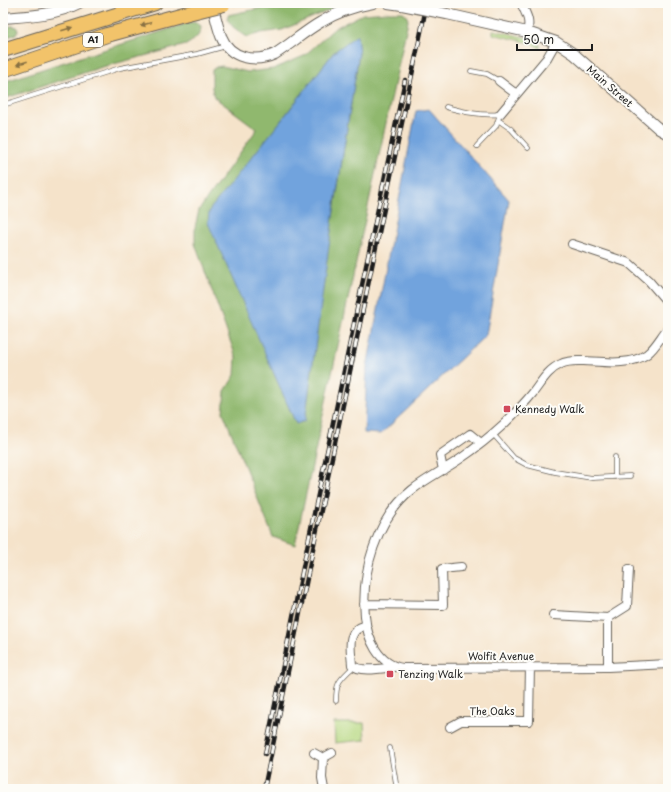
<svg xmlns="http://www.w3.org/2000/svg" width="671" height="792" font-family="'Playpen Sans',sans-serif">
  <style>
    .green { fill: #b5d77f; stroke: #687a4e }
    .forest { fill: #90b86e; stroke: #566a45; fill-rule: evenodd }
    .water { fill: #71a3dd; stroke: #46607c }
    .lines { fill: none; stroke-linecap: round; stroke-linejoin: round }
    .service-casing { stroke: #686259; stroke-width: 5.5 }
    .minor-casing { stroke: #686259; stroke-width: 10 }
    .tertiary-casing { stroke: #686259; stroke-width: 12 }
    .trunk-casing { stroke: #686259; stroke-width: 16 }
    .service { stroke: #fff; stroke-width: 4 }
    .minor { stroke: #fff; stroke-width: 8 }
    .tertiary { stroke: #fff; stroke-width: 10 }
    .trunk { stroke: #f2c36a; stroke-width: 14 }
    .rail-casing { stroke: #1c1c1c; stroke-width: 4.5 }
    .rail { stroke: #fdfcf7; stroke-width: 3; stroke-dasharray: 9; stroke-linecap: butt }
    .tertiary-bridge-casing { stroke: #686259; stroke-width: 12; stroke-linecap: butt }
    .trunk-bridge-casing { stroke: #686259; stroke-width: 16; stroke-linecap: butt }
    .tertiary-bridge { stroke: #fff; stroke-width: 10 }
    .trunk-bridge { stroke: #f2c36a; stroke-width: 14 }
    .oneway { fill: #877043 }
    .poi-dot { fill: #d1495b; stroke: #fdfcf7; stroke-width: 1.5 }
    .labels { text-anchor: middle; stroke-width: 4; stroke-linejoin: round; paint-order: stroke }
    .shield { fill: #fdfcf7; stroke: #605f5e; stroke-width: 1 }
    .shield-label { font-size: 9px; font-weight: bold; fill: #1c1c1c }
    .street-label { font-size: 10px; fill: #1c1c1c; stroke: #fdfcf7 }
    .poi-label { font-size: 10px; fill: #1c1c1c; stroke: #fdfcf7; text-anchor: start }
  </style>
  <rect width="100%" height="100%" fill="#fdfcf7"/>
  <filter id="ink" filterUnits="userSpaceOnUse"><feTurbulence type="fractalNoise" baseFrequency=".025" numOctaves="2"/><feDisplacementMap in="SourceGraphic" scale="8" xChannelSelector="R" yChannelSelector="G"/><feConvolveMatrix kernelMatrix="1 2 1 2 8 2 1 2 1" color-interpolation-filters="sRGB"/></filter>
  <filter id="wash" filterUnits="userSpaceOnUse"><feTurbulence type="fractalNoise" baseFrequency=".012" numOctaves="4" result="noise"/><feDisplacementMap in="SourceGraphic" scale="16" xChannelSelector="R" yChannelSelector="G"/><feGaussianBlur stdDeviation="0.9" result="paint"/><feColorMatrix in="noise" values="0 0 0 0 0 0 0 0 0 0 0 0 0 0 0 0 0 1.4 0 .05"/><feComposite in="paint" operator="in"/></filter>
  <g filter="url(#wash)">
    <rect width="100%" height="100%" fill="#f5e3ca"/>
    <!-- green -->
    <path class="green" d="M493 30 537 40 536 42 540 45V48L531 43 493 34Z
      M334 723H364L365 740 335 743Z"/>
    <!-- forest -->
    <path class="forest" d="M285 3H347L282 30 261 33 247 37 233 27 227 19 228 15Z
      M389 12H403L407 15 408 21 295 545 273 537 223 412 225 391 235 375 236 357 195 244V227L199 210 257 129 214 97 212 88V70L216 67 222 66 248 72 273 69 304 56 335 28 363 14ZM334 52 359 53 333 217 280 122Z
      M191 22 197 23 201 26C201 36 194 40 186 45L102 67 3 99V82C65 61 128 43 191 22Z
      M13 26 17 27 18 32 14 35 3 38V27Z"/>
    <!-- water -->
    <path class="water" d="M357 35 359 53 333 217 305 421 296 424 208 223 209 213 211 208 280 122 334 52Z
      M429 109 509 200 486 335 381 434 364 433 367 367 416 111Z"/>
  </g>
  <g filter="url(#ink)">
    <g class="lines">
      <!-- service casing -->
      <g class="service-casing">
        <path id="service" d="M471 71 487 74 499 81
          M3 105 120 68 197 54 226 46
          M446 107C464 112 481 116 500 114L496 126 477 146
          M498 120 511 129 528 148
          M493 434 514 458 527 465 555 472 592 478 630 476
          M615 457V477
          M336 701C336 681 340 680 353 667
          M390 748 397 789"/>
      </g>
      <!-- minor casing -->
      <g class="minor-casing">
        <path id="minor" d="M521 3C526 14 531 21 527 32
          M499 81 516 94
          M500 114 547 58 556 42
          M572 244 629 263 649 281 668 303
          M668 328C661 336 656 347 647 354 630 366 604 362 584 361 577 361 568 360 561 364 547 370 541 383 532 394 524 404 514 414 505 423 491 436 476 448 460 459 444 470 427 478 412 490 376 519 361 572 365 616 367 638 378 665 403 668L608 667 668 664
          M443 470 440 455 470 434 481 443
          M364 604 443 605 442 569 461 567
          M553 615 608 618
          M366 625C345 631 351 648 352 665 360 673 384 668 394 667
          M608 667V618L627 606 629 569
          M450 727 461 721H529L530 666
          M314 753 323 758 332 753
          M323 758 322 778 324 789"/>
      </g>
      <!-- tertiary casing -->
      <g class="tertiary-casing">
        <path id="tertiary" d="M212 3C215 14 217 25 221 36 230 59 255 63 275 54 291 44 305 31 321 22 337 12 355 6 373 3
          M388 3 402 5
          M447 14 527 32 556 42 574 54 659 129 668 134
          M3 18C29 16 56 15 79 3"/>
      </g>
      <!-- trunk casing -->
      <g class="trunk-casing">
        <path id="trunk" d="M3 50 155 3
          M3 70 107 35 184 14"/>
      </g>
      <!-- service -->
      <use href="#service" class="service"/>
      <!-- minor -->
      <use href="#minor" class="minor"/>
      <!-- tertiary -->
      <use href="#tertiary" class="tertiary"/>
      <!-- trunk -->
      <use href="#trunk" class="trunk"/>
      <!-- rail casing -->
      <g class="rail-casing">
        <path id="rail" d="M265 754 310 533 405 80
          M264 789 316 534 427 3"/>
      </g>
      <!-- rail -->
      <use href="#rail" class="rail"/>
      <!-- tertiary-bridge casing -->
      <g class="tertiary-bridge-casing">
        <path id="tertiary-bridge" d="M402 5 447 14"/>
      </g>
      <!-- trunk-bridge casing -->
      <g class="trunk-bridge-casing">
        <path id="trunk-bridge" d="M184 14 224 4"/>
      </g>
      <!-- tertiary-bridge -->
      <use href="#tertiary-bridge" class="tertiary-bridge"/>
      <!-- trunk-bridge -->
      <use href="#trunk-bridge" class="trunk-bridge"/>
    </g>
    <!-- one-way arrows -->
    <defs><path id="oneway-solid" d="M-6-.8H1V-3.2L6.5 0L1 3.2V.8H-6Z"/></defs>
    <g class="oneway">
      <use href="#oneway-solid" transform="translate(146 24) rotate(165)"/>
      <use href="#oneway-solid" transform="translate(67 29) rotate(-18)"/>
      <use href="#oneway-solid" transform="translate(22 63) rotate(162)"/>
    </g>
  </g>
  <!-- markers -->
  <g class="poi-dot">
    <rect x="503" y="405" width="8" height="8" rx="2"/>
    <rect x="386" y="670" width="8" height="8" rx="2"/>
  </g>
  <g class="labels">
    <!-- shield labels -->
    <rect class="shield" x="83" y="33" width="20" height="14" rx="3"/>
    <g class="shield-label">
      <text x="93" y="43">A1</text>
    </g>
    <!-- street labels -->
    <g class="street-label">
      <text transform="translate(610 86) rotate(41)" y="4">Main Street</text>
      <text x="501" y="660">Wolfit Avenue</text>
      <text x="492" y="715">The Oaks</text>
    </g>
    <!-- poi labels -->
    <g class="poi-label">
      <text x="515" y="413">Kennedy Walk</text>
      <text x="398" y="678">Tenzing Walk</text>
    </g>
  </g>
  <!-- margin -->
  <rect width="671" height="792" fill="none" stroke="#fdfcf7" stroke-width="16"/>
  <!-- scale -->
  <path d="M517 44v6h75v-6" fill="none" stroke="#1c1c1c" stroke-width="2"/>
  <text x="523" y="44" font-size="12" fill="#1c1c1c" stroke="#fdfcf7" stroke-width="3" paint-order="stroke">50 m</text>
</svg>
